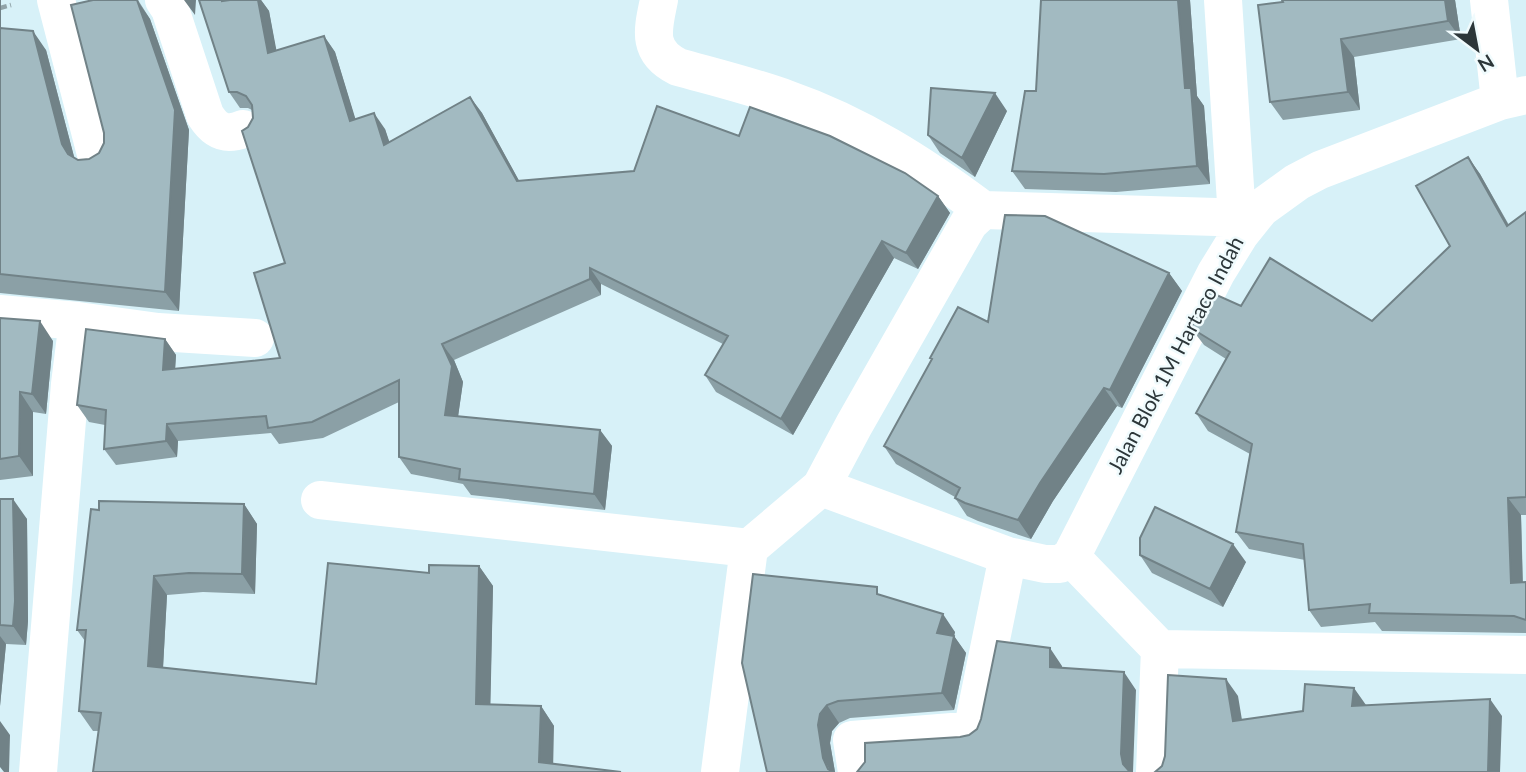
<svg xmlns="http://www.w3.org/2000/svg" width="1526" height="772" font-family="Lato,sans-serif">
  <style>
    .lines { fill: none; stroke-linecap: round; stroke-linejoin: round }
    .path { stroke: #90a3a8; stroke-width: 4.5; stroke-dasharray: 7 3.5; stroke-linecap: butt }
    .minor { stroke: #fff; stroke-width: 38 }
    .wall { fill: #8ba0a6 }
    .shaded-wall { fill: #718287 }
    .building { fill: #a2bac1; stroke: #718287; stroke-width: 2 }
    .labels { text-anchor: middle; stroke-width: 5; stroke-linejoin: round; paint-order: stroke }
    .street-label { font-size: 21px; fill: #2c3639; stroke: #f0fbfd }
  </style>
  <rect width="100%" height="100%" fill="#d7f1f8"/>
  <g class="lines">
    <!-- path -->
    <path class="path" d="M0 8 11 5"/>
    <!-- minor -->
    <path class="minor" d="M56 0 97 158
      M164 0 170 9 205 115C215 131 225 136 243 129
      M659 0C653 29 646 51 678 67 714 77 751 86 787 99 859 124 922 164 983 210
      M1223 0 1237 218
      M1489 0 1500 101
      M0 314 78 321 158 332 255 338
      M821 487 1008 556 1045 564H1060L1071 557 1216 273 1240 234 1261 208 1297 182 1320 170 1500 101 1526 95
      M320 500 749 548 821 487 854 425 969 223 983 210 1250 218
      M1071 557 1160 649 1155 772
      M1160 649 1526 655
      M38 772 70 384 78 321
      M720 772 749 548
      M857 772 852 740 952 732H972L1008 556"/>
  </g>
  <!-- wall -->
  <path class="wall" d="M0 0 1 28 46 50 74 157 78 160 89 159 99 153 104 143 93 0H138L150 19 189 130 179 311 0 293Z
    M199 0H261L269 11 276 51 324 36 335 52 355 119 385 129 389 142 470 97 482 113 519 181 634 171 739 136 938 196 950 213 918 269 894 258 793 435 716 392 705 375 723 344 601 284V295L454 360 463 382 458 416 600 430 612 446 605 510 471 495 463 484 411 474 399 457V402L323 438 279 444 271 433 178 441 177 457 116 465 104 449 105 425 89 422 77 405 165 339 176 355 175 369 280 358 285 263 248 127 253 118 252 110 248 108H240L229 92Z
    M1041 0H1190L1197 96 1204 106 1210 184 1116 192 1025 189 1012 171 1036 91Z
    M1282 0H1455L1461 39 1354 57 1360 110 1283 120 1270 102Z
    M1007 111 975 177 940 153 928 135Z
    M1468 157 1480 174 1509 225 1526 212V515H1521L1523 583 1526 582V633L1382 631 1375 622 1321 627 1309 610 1305 560 1249 549 1236 532 1250 454 1208 431 1196 413 1226 359 1204 345 1191 328 1241 306 1372 321 1450 246Z
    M1169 273 1182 291 1122 408 1117 406 1053 501 1031 539 978 521 967 516 955 498V497L896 464 884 446 932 360 930 358 988 322Z
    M0 318 53 341 46 414 33 412V476L0 480Z
    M0 499 27 519 28 621 26 645 6 644 0 706Z
    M244 504 257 524 255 594 203 592 167 595 163 668 316 684 429 573 479 566 493 586 490 705 541 706 554 726 93 731 79 711 85 641 77 630 99 510Z
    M1140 555 1246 562 1223 607 1152 573Z
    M883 596 955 632 954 636 966 653 954 710 850 718 839 723 832 731 830 743 835 772H767Z"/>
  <!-- shaded-wall -->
  <path class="shaded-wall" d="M0 0H1V47L0 46Z
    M137 0 150 19 189 130 179 311 165 292Z
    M184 0H196L195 15Z
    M258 0H261L269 11 280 69 268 53Z
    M1178 0H1190L1197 96 1204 106 1210 184 1197 166 1185 88Z
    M1445 0H1455L1461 39 1448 21Z
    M33 31 46 50 76 164 62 144Z
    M324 36 335 52 361 137 350 121Z
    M1341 39 1354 57 1360 110 1348 92Z
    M995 93 1007 111 975 177 962 158Z
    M470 97 482 113 528 197 517 181Z
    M374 113 385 129 396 161 384 145Z
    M1468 157 1480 174 1519 244 1507 226Z
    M938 196 950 213 918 269 906 253Z
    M882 241 894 258 793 435 781 419Z
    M590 268 601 284V295L590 279Z
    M1169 273 1182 291 1122 408 1110 390Z
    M40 321 53 341 46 414 32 394Z
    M165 339 176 355 174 387 163 370Z
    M442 344 454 360 463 382 456 431 445 415Z
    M1104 388 1117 406 1053 501 1031 539 1018 520 1040 483Z
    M20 392 33 412V476L19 456Z
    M167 424 178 441 177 457 166 441Z
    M600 430 612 446 605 510 594 494Z
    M1508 498 1521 515 1523 601 1511 583Z
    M13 499 27 519 28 621 26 645 13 626Z
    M244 504 257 524 255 594 242 574Z
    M1233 544 1246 562 1223 607 1210 589Z
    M479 566 493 586 490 724 476 704Z
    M154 576 167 595 162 686 148 666Z
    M943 614 955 632 954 636 966 653 954 710 942 693 937 633Z
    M0 636 6 644 0 706Z
    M1050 648 1062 666 1063 685 1050 667Z
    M1124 672 1136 690 1133 772H1129L1123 764 1121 754Z
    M1226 679 1238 696 1245 738 1233 721Z
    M1354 688 1366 705 1352 706Z
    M1490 699 1502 716 1500 772H1488Z
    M827 705 839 723 832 731 830 743 835 772H831L823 758 818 725 820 714Z
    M541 706 554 726 553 772 539 762Z
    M0 721 10 735 9 772H4L0 767Z"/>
  <!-- building -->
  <path class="building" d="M93 0H137L175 110 165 292 0 274V28L33 31 62 144 68 154 78 160 89 159 99 153 104 143V133L71 5Z
    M199 0H222V1L230 0H258L268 53 324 36 350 121 374 113 384 145 470 97 517 181 634 171 657 106 739 136 750 107 830 136 905 173 938 196 906 253 882 241 781 419 705 375 728 336 590 268V279L442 344 452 366 445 415 600 430 594 494 459 479 460 469 399 457V380L312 422 268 428 266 416 167 424 166 441 104 449 106 410 77 405 86 329 165 339 163 370 280 358 254 273 285 263 242 131 248 127 253 118 252 105 246 96 237 92H229Z
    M1041 0H1178L1185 88H1191L1197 166 1104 174 1012 171 1025 91H1036Z
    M1282 0H1445L1448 21 1341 39 1348 92 1270 102 1258 5 1283 2Z
    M931 88 995 93 962 158 928 135Z
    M1468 157 1507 226 1526 212V497L1508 498 1511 583 1526 582V620L1514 616 1369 613 1370 604 1309 610 1303 544 1236 532 1252 444 1196 413 1230 352 1191 328 1210 292 1241 306 1270 258 1372 321 1450 246 1416 186Z
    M1005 215 1045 216 1169 273 1110 390 1104 388 1040 483 1018 520 965 503 955 498 960 488 884 446 932 359 930 358 958 307 988 322Z
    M0 318 40 321 32 394 20 392 19 456 0 459Z
    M0 499H13L15 601 13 626 0 625Z
    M99 501 244 504 242 574 189 573 154 576 148 666 316 684 328 563 429 573V565L479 566 476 704 541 706 539 762 621 772H93L101 713 79 711 86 630H77L91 509 99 510Z
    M1155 507 1233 544 1210 589 1140 555V538Z
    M753 574 877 587V594L943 614 937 633 954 636 942 693 838 701 827 705 820 714 818 725 823 758 828 769 833 772H767L742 663Z
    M997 641 1050 648V667L1124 672 1121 754 1123 764 1130 772H857L865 762V743L960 737 969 735 977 729 981 719Z
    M1168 675 1226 679 1233 721 1303 711 1305 684 1354 688 1352 706 1490 699 1488 772H1155L1162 766 1165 756Z"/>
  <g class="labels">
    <!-- street labels -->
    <g class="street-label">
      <text transform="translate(1176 355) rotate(-62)" y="7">Jalan Blok 1M Hartaco Indah</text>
    </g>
  </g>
  <!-- north arrow -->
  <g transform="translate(1477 49) rotate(148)" stroke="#f0fbfd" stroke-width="5" paint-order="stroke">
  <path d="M0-5L12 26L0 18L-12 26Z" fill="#2c3639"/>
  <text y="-10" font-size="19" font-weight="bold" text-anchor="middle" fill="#2c3639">N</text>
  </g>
</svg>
